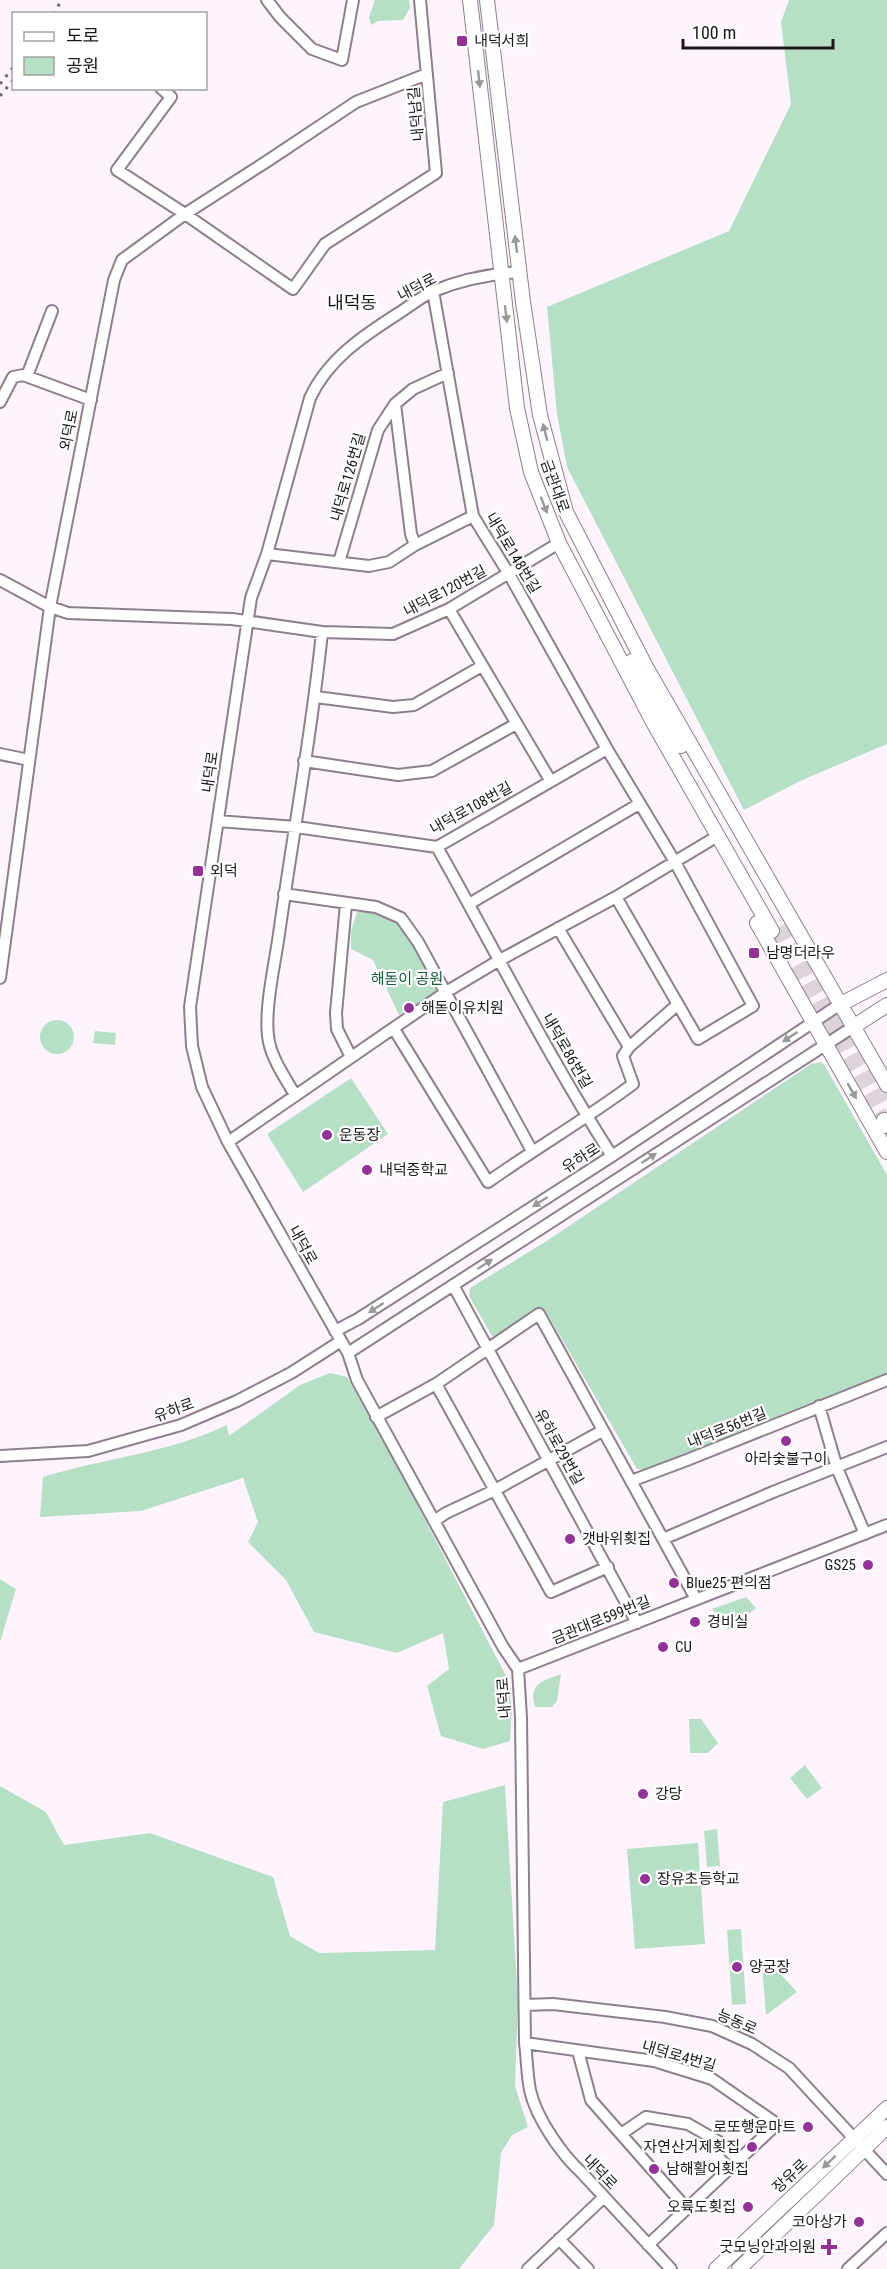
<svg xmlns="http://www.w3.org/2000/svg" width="887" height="2269" font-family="'Roboto Condensed','Noto Sans KR',sans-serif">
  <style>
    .green { fill: #b5e0c5 }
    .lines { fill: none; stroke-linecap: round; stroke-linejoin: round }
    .major-tunnel { stroke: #ddd3dc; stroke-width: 14; stroke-dasharray: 14 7; stroke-linecap: butt }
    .minor-casing { stroke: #8f7e8d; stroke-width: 14 }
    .major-casing { stroke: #8f7e8d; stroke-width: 16 }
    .minor { stroke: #fff; stroke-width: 10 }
    .major { stroke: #fff; stroke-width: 14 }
    .rail { stroke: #726a71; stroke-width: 3; stroke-dasharray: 3 6; stroke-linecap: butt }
    .oneway { fill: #999799 }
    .poi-dot { fill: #933198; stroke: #fff; stroke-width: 2 }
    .labels { text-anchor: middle; stroke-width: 4.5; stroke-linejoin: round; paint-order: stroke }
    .poi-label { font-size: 15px; fill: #1d171c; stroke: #fff; text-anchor: start }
    .street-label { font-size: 15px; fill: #1d171c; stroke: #fff }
    .park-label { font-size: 15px; fill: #16603d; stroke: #fff }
    .quarter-label { font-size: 18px; fill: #1d171c; stroke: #fff }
  </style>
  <rect width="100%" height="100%" fill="#fff4fe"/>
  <!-- green -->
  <path class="green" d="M375 0H409L410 8 403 20 378 21 371 25 369 17Z
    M789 0H887V744L800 781 744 810 567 467 557 414 547 307 729 231 791 104 781 22Z
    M364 910 400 924 439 989 399 1015 373 960 351 949V931L357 912Z
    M40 1037a17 17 0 1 1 34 0a17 17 0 1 1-34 0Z
    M95 1031 116 1033 115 1045 93 1043Z
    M820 1062 824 1064 887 1175V1375L815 1401 645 1470 637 1469 545 1310 497 1337 492 1336 469 1296 470 1288 545 1242 811 1064Z
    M351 1078 388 1134 303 1192 267 1134Z
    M330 1373 347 1377 393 1458 505 1674 512 1708 510 1741 483 1749 441 1736 427 1686 449 1669 443 1633 397 1653 314 1632 286 1580 248 1542 258 1522 243 1478 141 1511 40 1517 43 1477C104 1458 169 1453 227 1425L229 1436 300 1385Z
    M0 1579 16 1589 0 1642Z
    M746 1597 756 1608 729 1630 712 1609Z
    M561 1674 557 1701 552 1707H535C528 1683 543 1681 561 1674Z
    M689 1719H701L718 1743 708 1753H690Z
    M805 1765 822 1788 807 1799 790 1778Z
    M505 1785 518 2001 515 2086 528 2127 512 2135 501 2153 494 2225 459 2269H0V1786L46 1812 64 1845 150 1833 273 1877 290 1936 319 1953 435 1950 443 1802Z
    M717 1829 720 1866 707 1867 704 1831Z
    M698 1843 705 1944 635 1949 627 1849Z
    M741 1929 746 2004 732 2005 727 1930Z
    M762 1965H772L797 1992 766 2015Z"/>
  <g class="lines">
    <!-- major-tunnel -->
    <path class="major-tunnel" d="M783 925 887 1106
      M772 931 884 1120"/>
    <!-- minor casing -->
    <g class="minor-casing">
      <path id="minor" d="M267 0 280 17 312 49 342 60 353 0
        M161 88 171 97 117 170 185 214 293 289 325 244 436 173 420 0
        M519 272C491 274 460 280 434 291 422 296 410 306 399 313 363 336 328 359 310 398L267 554 251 598 190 1007 192 1046 202 1087 228 1142 348 1353 357 1380 503 1647 518 1669 521 1718 525 2043C527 2059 527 2075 530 2090 536 2118 562 2155 582 2173L671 2269
        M433 291 473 516 509 574 607 749 675 862 753 1006 698 1039 616 897
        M27 376 52 311
        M0 402 13 377 23 375 91 400
        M395 404 411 534 415 545
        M267 554 369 566 389 562 415 545 473 516
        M339 562 378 430 395 404 413 389 448 373
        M0 580 50 607 68 613 232 619 322 632 393 634 449 609 559 543
        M449 609 550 780
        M316 697 393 707 414 705 482 666
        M0 754 29 760
        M304 761 398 775 432 771 516 724
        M218 821 296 827 437 847 607 749
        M437 847C495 950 548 1056 612 1156
        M284 894 376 907 401 918 418 942 532 1151
        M346 904 336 1013 337 1029 351 1057
        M469 904 639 804
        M558 928 629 1047
        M0 978 50 607 114 280 122 260 185 214 269 160 356 102 427 74
        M394 1029 488 1182C536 1148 586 1119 633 1084L623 1056 629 1047 677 1005
        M295 1095C286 1079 273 1061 269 1042 263 1013 275 964 279 934 293 833 312 733 322 632
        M228 1142 446 992 498 961 616 897 711 840
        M453 1285 637 1623
        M335 1331 358 1319 612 1156 839 1005
        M348 1353 853 1027
        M436 1384 551 1592 608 1567
        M819 1406 837 1468 865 1534
        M376 1417 436 1384 539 1314 696 1599
        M0 1456 88 1451 181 1425 237 1401 291 1373 341 1341
        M631 1481 687 1460 887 1380
        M434 1521 446 1513 495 1490 602 1431
        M663 1539 773 1492 887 1447
        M518 1669 887 1525
        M525 2005 553 2004 665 2017 712 2026 752 2044 789 2068 887 2174
        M525 2043 654 2061 712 2079 777 2124 648 2245
        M578 2051 591 2100 687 2209
        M621 2134 646 2117 688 2124 721 2143 738 2160
        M559 2239 588 2269
        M528 2269 604 2197
        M848 2269 887 2233"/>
    </g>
    <!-- major casing -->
    <g class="major-casing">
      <path id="major" d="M470 0 517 408 531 472 559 543 654 724 772 931
        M487 0 523 302 540 415 566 512 646 667 887 1085
        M632 661 681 746
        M757 923 887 1152
        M839 1005 887 980
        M853 1027 887 1005
        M884 1120 887 1126
        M716 2269 887 2108
        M739 2269 887 2127"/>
    </g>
    <!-- minor -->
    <use href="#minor" class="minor"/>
    <!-- major -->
    <use href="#major" class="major"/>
    <!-- rail -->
    <path class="rail" d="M53 14 62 0
      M0 84 14 66
      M0 96 14 79"/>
  </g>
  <!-- one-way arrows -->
  <defs><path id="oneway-solid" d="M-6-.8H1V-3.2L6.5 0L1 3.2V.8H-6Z" transform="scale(1.5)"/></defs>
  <g class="oneway">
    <use href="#oneway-solid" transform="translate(479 79) rotate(84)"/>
    <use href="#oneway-solid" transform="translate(516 244) rotate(-97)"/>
    <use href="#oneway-solid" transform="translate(506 314) rotate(83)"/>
    <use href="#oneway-solid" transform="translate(545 432) rotate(-105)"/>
    <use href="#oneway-solid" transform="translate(544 505) rotate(68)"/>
    <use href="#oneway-solid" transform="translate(790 1037) rotate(146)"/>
    <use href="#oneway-solid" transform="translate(852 1091) rotate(60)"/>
    <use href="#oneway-solid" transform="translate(649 1158) rotate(-33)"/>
    <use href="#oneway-solid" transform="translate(540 1202) rotate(147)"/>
    <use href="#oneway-solid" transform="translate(485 1264) rotate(-33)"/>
    <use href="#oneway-solid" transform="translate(376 1308) rotate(147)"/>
    <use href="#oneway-solid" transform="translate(829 2162) rotate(137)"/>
  </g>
  <!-- markers -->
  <g class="poi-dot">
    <rect x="456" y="35" width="12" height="12" rx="3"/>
    <rect x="192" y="865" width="12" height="12" rx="3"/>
    <rect x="748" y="947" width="12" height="12" rx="3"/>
    <circle cx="409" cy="1008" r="6"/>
    <circle cx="327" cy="1135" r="6"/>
    <circle cx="367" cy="1170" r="6"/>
    <circle cx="786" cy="1441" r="6"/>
    <circle cx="570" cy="1539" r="6"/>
    <circle cx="868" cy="1565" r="6"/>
    <circle cx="674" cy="1583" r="6"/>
    <circle cx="695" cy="1622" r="6"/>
    <circle cx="663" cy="1647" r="6"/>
    <circle cx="643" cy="1794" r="6"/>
    <circle cx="645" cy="1879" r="6"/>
    <circle cx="737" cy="1967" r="6"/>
    <circle cx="808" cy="2127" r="6"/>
    <circle cx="752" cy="2147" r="6"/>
    <circle cx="654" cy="2169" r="6"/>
    <circle cx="748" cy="2207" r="6"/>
    <circle cx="859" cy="2222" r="6"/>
    <path d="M826 2238h6v6h6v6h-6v6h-6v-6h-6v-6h6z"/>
  </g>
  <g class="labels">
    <!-- poi labels -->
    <g class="poi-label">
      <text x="474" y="46">내덕서희</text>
      <text x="210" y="876">외덕</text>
      <text x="766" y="958">남명더라우</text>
      <text x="421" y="1013">해돋이유치원</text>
      <text x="339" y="1140">운동장</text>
      <text x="379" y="1175">내덕중학교</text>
      <text x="786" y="1464" text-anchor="middle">아라숯불구이</text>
      <text x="582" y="1544">갯바위횟집</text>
      <text x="856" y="1570" text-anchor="end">GS25</text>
      <text x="686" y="1588">Blue25 편의점</text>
      <text x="707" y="1627">경비실</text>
      <text x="675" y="1652">CU</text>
      <text x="655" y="1799">강당</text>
      <text x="657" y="1884">장유초등학교</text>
      <text x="749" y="1972">양궁장</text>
      <text x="796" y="2132" text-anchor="end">로또행운마트</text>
      <text x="740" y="2152" text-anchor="end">자연산거제횟집</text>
      <text x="666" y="2174">남해활어횟집</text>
      <text x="736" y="2212" text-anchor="end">오륙도횟집</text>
      <text x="847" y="2227" text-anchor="end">코아상가</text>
      <text x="816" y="2252" text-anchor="end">굿모닝안과의원</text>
    </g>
    <!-- street labels -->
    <g class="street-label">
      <text transform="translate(416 114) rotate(-95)" y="5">내덕남길</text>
      <text transform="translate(417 287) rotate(-28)" y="5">내덕로</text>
      <text transform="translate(69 430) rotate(-79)" y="5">외덕로</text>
      <text transform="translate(348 477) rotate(-74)" y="5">내덕로126번길</text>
      <text transform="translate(555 486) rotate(70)" y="5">금관대로</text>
      <text transform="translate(513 553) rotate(59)" y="5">내덕로148번길</text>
      <text transform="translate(445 591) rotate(-28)" y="5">내덕로120번길</text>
      <text transform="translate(210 772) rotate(-82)" y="5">내덕로</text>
      <text transform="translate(471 808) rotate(-29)" y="5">내덕로108번길</text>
      <text transform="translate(567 1051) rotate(60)" y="5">내덕로86번길</text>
      <text transform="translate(581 1158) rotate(-33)" y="5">유하로</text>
      <text transform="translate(303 1245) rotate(61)" y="5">내덕로</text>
      <text transform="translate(174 1410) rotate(-20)" y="5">유하로</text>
      <text transform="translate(727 1428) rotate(-22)" y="5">내덕로56번길</text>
      <text transform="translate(559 1447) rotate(61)" y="5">유하로29번길</text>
      <text transform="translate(601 1620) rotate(-22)" y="5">금관대로599번길</text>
      <text transform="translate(504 1698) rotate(-94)" y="5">내덕로</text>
      <text transform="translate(737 2022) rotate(23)" y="5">능동로</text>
      <text transform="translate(679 2056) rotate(16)" y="5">내덕로4번길</text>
      <text transform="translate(600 2172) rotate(46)" y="5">내덕로</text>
      <text transform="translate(790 2176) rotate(-43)" y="5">장유로</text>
    </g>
    <!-- park labels -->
    <g class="park-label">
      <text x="407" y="984">해돋이 공원</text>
    </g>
    <!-- quarter labels -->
    <g class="quarter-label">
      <text x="352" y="309">내덕동</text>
    </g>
  </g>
  <!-- legend -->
  <rect x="12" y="12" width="195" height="78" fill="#ffffff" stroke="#a5a2a4" stroke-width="1.5"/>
  <rect x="24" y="32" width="30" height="9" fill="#ffffff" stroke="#a5a2a4" stroke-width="1.5"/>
  <text x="66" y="42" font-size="18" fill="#1d171c">도로</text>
  <rect x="24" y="57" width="30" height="18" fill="#b5e0c5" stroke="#a5a2a4" stroke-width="1.5"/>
  <text x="66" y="72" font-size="18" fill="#1d171c">공원</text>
  <!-- scale -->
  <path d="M683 39v9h150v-9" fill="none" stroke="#1d171c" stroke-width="3"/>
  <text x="692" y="39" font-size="18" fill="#1d171c" stroke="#ffffff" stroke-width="4.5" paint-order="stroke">100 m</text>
</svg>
